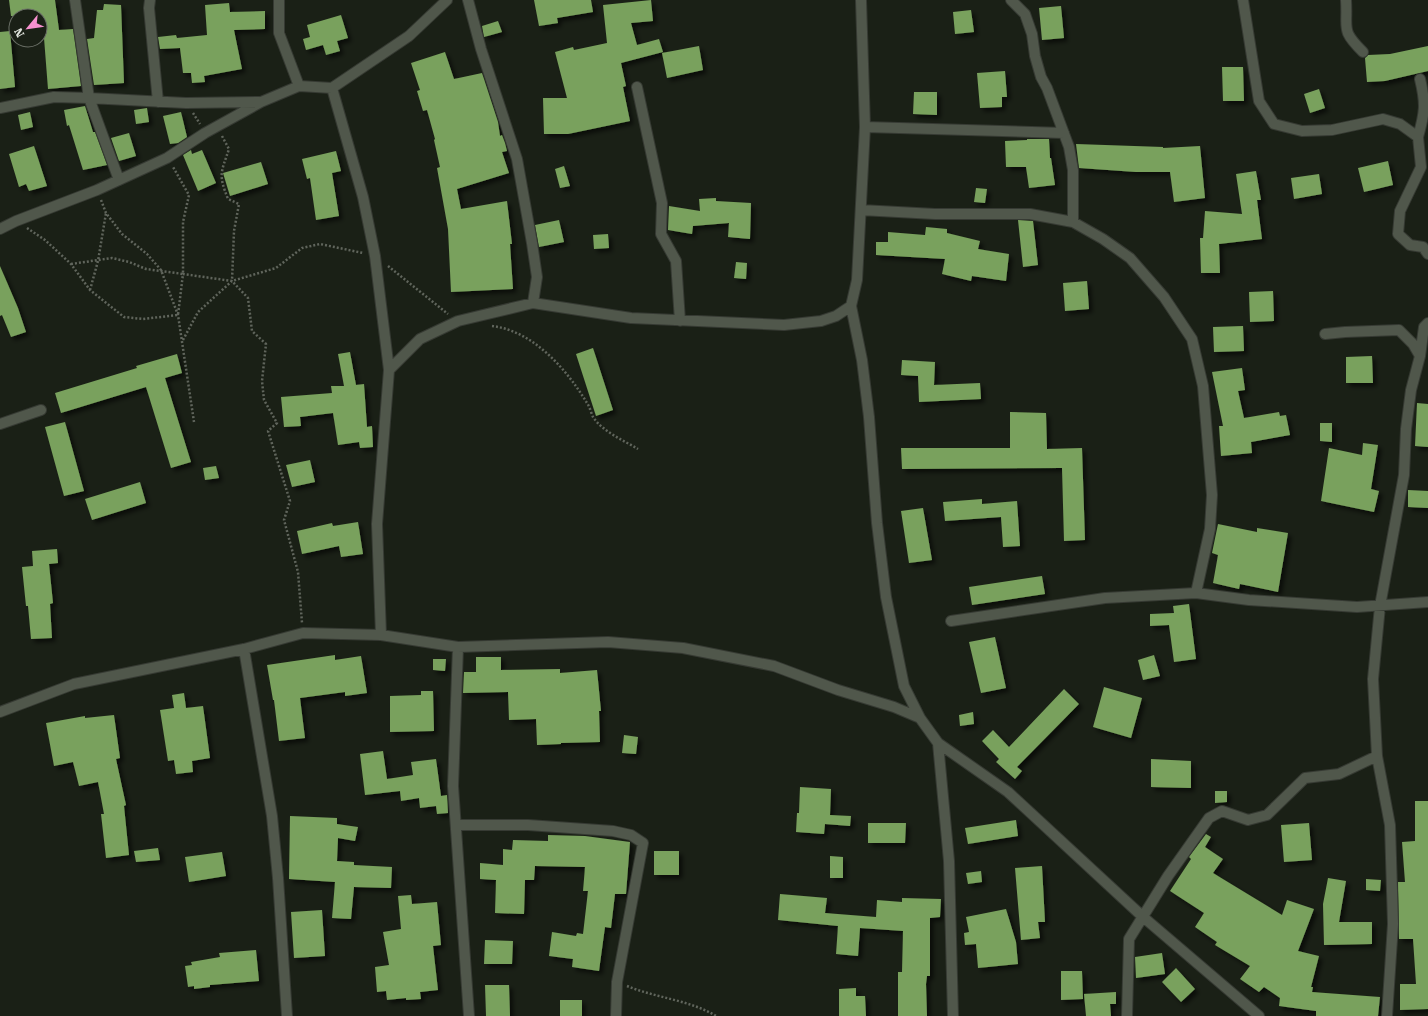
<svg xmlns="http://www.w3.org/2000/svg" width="1428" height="1016" font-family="'Roboto Serif',serif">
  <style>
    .building { fill: #79a15d; filter: url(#shadow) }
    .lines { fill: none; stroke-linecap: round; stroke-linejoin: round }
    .minor-casing { stroke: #363a33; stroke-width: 12 }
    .path { stroke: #60655c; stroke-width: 2.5; stroke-dasharray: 2 2; stroke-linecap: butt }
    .minor { stroke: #50574b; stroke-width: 10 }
  </style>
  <defs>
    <filter id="shadow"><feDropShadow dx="3.5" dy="3.5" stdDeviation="2" flood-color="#0009"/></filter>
  </defs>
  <rect width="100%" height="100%" fill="#1a2016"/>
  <!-- building -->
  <path class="building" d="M9 0H55L59 30 73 29 81 86 48 89 43 25 40 26V16H11Z
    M534 0H591L593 12 557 18 558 23 539 26Z
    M651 0 653 21 631 23 637 45 659 39 663 52 621 63 626 86 623 87 630 121 568 134H544L543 98H567L555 52 573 47 574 50 607 43 603 5Z
    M229 3 230 12 265 11V29L234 30 242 69 204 76 205 82 192 83 191 73H183L180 48 160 49 158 37 176 35 177 38 207 35 205 5Z
    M104 4 121 5 124 83 94 85 87 39 94 38 97 10H103Z
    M1061 6 1064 38 1042 40 1039 8Z
    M971 10 974 32 955 34 953 12Z
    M341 15 348 38 337 41 340 51 326 55 323 45 306 50 303 39 310 37 307 25Z
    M498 21 502 32 484 37 482 26Z
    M10 31 15 87 0 89V32Z
    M699 46 703 70 667 78 662 53Z
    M1428 46V71L1385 81 1367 82 1365 58 1368 55 1390 54Z
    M445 52 454 79 482 73 498 122 500 136 502 135 505 143 507 151 502 152 509 173 457 189 461 209 507 201 512 244H510L513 289 451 292 448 229 437 168 440 167 434 140 435 139 427 110 423 111 417 91 420 90 411 63Z
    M1222 67H1243L1244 101H1223Z
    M1005 71 1007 97H1002V107L980 108 977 73Z
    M1319 89 1325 108 1310 113 1304 94Z
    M914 92H937V115L913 114Z
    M85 106 93 132H95L107 165 83 170 69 125 67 126 64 110Z
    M147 108 149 122 136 124 134 110Z
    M30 112 33 127 21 130 18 115Z
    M181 112 187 137 178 143 170 144 163 116Z
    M129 133 136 156 119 161 111 138Z
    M1027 139H1049L1050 158H1051L1055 185 1029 188 1026 167H1006L1005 141 1027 140Z
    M1076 144 1163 147V148L1200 146 1205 198 1174 202 1170 172H1136L1079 168Z
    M34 146 47 186 29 191 26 184 19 187 9 154Z
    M191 150 192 154 202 150 216 183 198 191 183 155Z
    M336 151 341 171 332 173 339 216 316 220 310 178 307 179 302 159Z
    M1388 161 1393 185 1364 192 1358 168Z
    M261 162 268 184 230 196 223 173Z
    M564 166 570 186 560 188 555 169Z
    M1256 171 1261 200H1257L1262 239 1219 244 1220 273H1201L1200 238H1203L1205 211 1242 214 1236 174Z
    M1319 174 1322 194 1294 199 1291 178Z
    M976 188 987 189 985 203 974 202Z
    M716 198V201L751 203 750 239 728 237 729 223 693 226 692 234 668 230 669 206 700 211 699 199Z
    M559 220 564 242 539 247 535 225Z
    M1018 220 1033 221 1038 265 1023 267Z
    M926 227 947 229V233L980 241 978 249 1009 254 1006 281 972 276 971 281 942 274 945 259 876 255V242H888V232L925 235Z
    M608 234 609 248 594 249 593 235Z
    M736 262 747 263 746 279 734 278Z
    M0 266 18 308 26 332 11 337 2 315 0 316Z
    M1087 281 1089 309 1065 311 1063 283Z
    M1273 291 1274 321 1250 322 1249 292Z
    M1243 326 1244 351 1214 352 1213 327Z
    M593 348 613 410 596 416 576 354Z
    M350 352 356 385 364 384 367 427 372 426 373 447 360 448 359 442 338 445 333 413 300 417 301 426 284 427 281 397 332 393 331 386H344L338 354Z
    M177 354 182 373 165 378 191 462 171 468 146 387 61 413 55 393 137 368 136 366Z
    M1372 356 1373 383H1346V357Z
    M902 360 935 362 934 385 980 383 981 399 919 402 918 376 901 375Z
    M1242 368 1245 390 1238 391 1244 418 1279 412 1280 416 1286 415 1290 435 1251 442 1252 453 1221 456 1219 426H1223L1212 372Z
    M1417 403 1428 404V447L1415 446Z
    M1010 412 1046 413 1047 449 1082 448 1085 540 1064 541 1062 468 902 469 901 448H1010Z
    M65 422 84 491 64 496 45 427Z
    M1320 423H1332V442L1320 441Z
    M1363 443 1378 445 1371 489 1379 491 1374 512 1321 501 1329 448 1362 455Z
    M310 460 315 482 292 487 286 465Z
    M216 466 219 478 205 480 203 468Z
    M140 482 146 503 92 520 85 499Z
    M1408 490 1428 491V508L1408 507Z
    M982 499V504L1017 501 1020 546 1003 547 1001 517 945 521 943 502Z
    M923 508 932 560 909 563 901 511Z
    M358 522 363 554 341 557 339 546 302 554 297 531 332 523 333 526Z
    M1218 524 1257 532V528L1288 533 1278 592 1240 584 1239 589 1213 583 1218 555 1212 553Z
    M57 549 58 563 49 564 53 603 50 604 52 638 31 639 28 606H26L22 567 33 566 32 551Z
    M1042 576 1045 594 972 605 969 587Z
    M1189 604 1196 659 1174 662 1169 625 1150 626V614L1174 613 1173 606Z
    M995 637 1006 688 981 693 969 642Z
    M335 655V660L361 656 367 693 345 696V692L300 698 305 738 279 741 274 700H273L267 665Z
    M1154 655 1160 676 1143 680 1138 660Z
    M476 657H501V670L560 669V673L597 670 601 711H599L600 742 561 743V744L537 745 536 719 509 720 508 692 463 693 464 672H476Z
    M433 659H446L445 671 433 670Z
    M1104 687 1142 698 1131 738 1093 727Z
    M1064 689 1079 704 1017 767 1022 771 1015 779 996 762 999 759 982 741 993 730 1009 747Z
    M421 691H433L434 731 390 732V696L421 695Z
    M184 693 186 708 203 706 210 758 192 761 193 772 176 774 174 760 168 761 160 710 174 708 172 695Z
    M973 712 974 724 960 726 959 715Z
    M114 715 120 758 116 759 126 805 124 806 129 855 106 858 101 814H104L98 782 79 786 73 762 54 766 46 723 85 716V718Z
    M624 735 638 737 636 754 622 753Z
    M383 751 387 779 413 775 411 762 436 759 441 796 447 795 448 813 437 814 436 806 420 808 419 798 401 801 400 791 365 795 360 754Z
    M1151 759 1191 761V788L1151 787Z
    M800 787 831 789 830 815 851 816 850 826 825 824 824 834 796 832 797 813H799Z
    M1215 791H1227V802L1215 803Z
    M1415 801H1428V1009L1400 1010V984H1416L1413 939H1399L1398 882H1405L1402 842 1415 841Z
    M290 816 337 818V824L358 827 355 841 338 838 337 861 354 862V865L392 867 391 888 354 887 351 919 332 918 335 882 289 879Z
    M1016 820 1018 836 968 844 965 828Z
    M868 823H906L905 843H868Z
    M1309 823 1312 860 1284 862 1281 825Z
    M1206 834 1211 837 1205 847 1223 859 1213 873 1282 915 1287 900 1314 909 1298 951 1319 956 1311 987H1313L1312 992 1380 997 1378 1016H1316V1011L1279 1006 1280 998 1264 987 1259 992 1240 979 1250 966 1215 945 1217 942 1195 927 1204 913 1170 891 1191 859 1189 857Z
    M548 835 585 836 630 842 626 894H615L611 928 605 927 599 971 572 967 573 959 549 956 552 932 576 936 577 933 583 934 588 891H583L585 867 535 866 534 880H525L524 914 495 913 496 880 480 879V863L503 865V849L512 850 513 840 548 841Z
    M158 848 160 860 136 862 134 851Z
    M654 851H679V875H654Z
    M222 852 226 876 189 882 185 857Z
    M830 856 843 857V878H830Z
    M1042 866 1045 922H1038L1040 938 1021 940 1015 868Z
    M981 871 982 882 968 884 966 873Z
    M1328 878 1346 881 1339 922H1372V944L1324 945 1323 904Z
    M1366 879 1381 880 1380 891 1366 890Z
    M780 894 827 898 825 913 876 917 877 900 902 902V898L941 899 940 917 930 918V976H927L926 984 927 1016H898V972H902L903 931 860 928 858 956 836 954 838 926 778 920Z
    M411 895 412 904 437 902 441 945 433 946 438 990 420 992 421 999 406 1000V998L387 1000 386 991 377 992 375 967 389 965 383 932 401 929 398 896Z
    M1006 909 1016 942 1018 964 978 968 976 944 965 945 964 933 969 932 966 917Z
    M322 910 325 956 294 958 291 912Z
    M485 940 513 941 512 964H484Z
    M256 950 259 981 210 985V987L194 989V986L188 987 185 966 192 965 191 962 220 957 219 953Z
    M1162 953 1165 974 1136 978 1135 957Z
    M1176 968 1195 989 1181 1002 1162 982Z
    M1061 971H1082L1083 999 1061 1000Z
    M485 985H509L510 1016H486Z
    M856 988V996H865L866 1016H839V989Z
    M1116 992V1004H1110L1111 1016H1086L1084 994Z
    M560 1000H582V1016H560Z"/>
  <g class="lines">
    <!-- minor casing -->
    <g class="minor-casing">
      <path id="minor" d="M75 0 89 98 186 103 259 102
        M150 0 149 8 158 102
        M279 0V33L299 86
        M468 0 481 49 517 159 532 243 537 277 533 303
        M861 0 865 127 857 280 851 306 862 360 869 417 877 523 886 597 904 686 920 718
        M1011 0 1025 14 1032 34 1035 56 1041 77 1047 88 1069 147 1073 170V222
        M1243 0 1259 101 1274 124 1302 131 1332 130 1383 119 1400 124 1418 137 1421 167 1400 211 1398 234 1410 245 1423 247 1428 254
        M1346 0C1348 30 1340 29 1363 52
        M637 87 662 203 661 234 676 261 680 321
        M332 88 363 197 375 256 389 370
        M0 108 54 97 89 98 119 180
        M865 127 1064 133
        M1418 137C1425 112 1426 104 1420 79
        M861 210 935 214H1030L1073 222 1103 239 1130 258 1164 297 1192 339 1203 386 1212 495 1210 529 1196 593
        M0 229 16 221 97 190 167 158 205 133 261 102 299 86 332 88 409 36 447 0
        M1325 334 1345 332 1399 330 1413 344 1420 356
        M0 424 41 410
        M951 621 1105 598 1196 593 1249 600 1357 607 1428 602
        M381 635 377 524 389 370 420 339 458 321 533 303 631 318 784 325 821 321 836 316 851 306
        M458 647 453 786 469 1016
        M244 649 272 816 278 878 287 1016
        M0 712 74 684 244 649 303 633 381 635 458 647 608 642 683 648 774 666 838 690 894 707 920 718 938 743 1008 792 1142 916 1259 1016
        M938 743 949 861 953 1016
        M456 825H528L613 831 631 835 643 843 617 982 616 1016
        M1127 1016 1129 939 1168 876 1209 818 1222 811 1248 820 1267 815 1305 778 1339 774 1377 756
        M1387 1016 1393 924 1390 825 1377 756 1373 679 1380 606 1404 475 1406 429 1411 390 1420 356 1424 327 1428 323"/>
    </g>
    <!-- path -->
    <path class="path" d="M193 113 200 124
      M222 136 229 149C221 173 218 174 228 199L239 204 234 231 232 281
      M101 200 106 213 122 234 147 254 161 270 178 315 194 422
      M27 228 45 240 71 264 90 290 124 317 143 319 178 315 183 274 232 281 276 268 302 248 320 244 363 253
      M71 264 112 258 129 262 146 269 183 274V222L189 195 173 167
      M388 266 448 314
      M90 290 98 261 106 213
      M492 326C534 331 567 370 587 403 590 407 591 413 593 417 603 432 623 440 638 449
      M183 340 198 312 232 281 248 298 252 331 266 344 262 381 264 400 277 423 268 431 290 501 284 520 298 572 302 623
      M627 986C656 998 690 1000 716 1016"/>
    <!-- minor -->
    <use href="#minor" class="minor"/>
  </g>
  <!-- north arrow -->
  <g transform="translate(28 28) rotate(241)"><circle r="19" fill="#1a2016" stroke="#6a6f66"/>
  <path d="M0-3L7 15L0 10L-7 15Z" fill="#f690cf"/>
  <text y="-6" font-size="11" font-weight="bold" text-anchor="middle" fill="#e1e5de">N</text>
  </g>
</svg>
